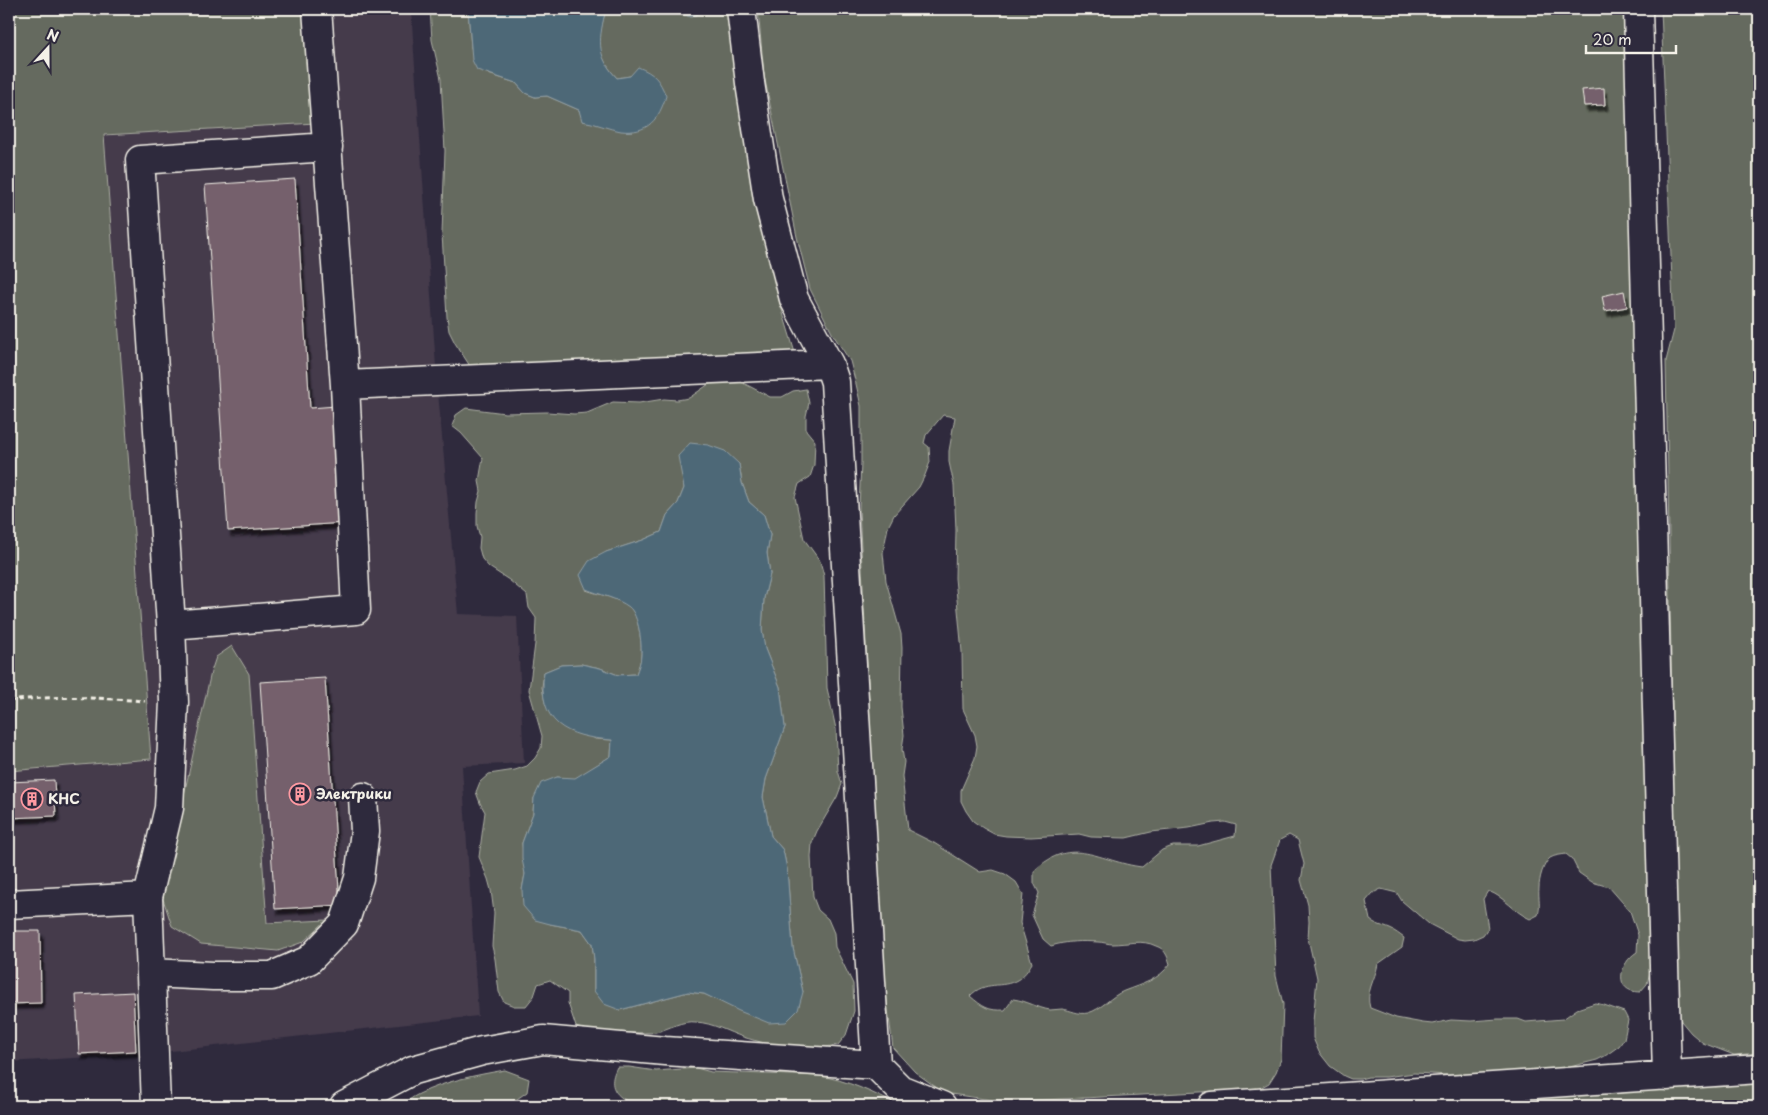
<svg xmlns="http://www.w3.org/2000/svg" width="1768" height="1115" font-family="'Playpen Sans',sans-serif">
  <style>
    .built { fill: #443a4b; fill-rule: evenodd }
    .green { fill: #656b5e; stroke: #acaea3; fill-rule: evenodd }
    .water { fill: #4e6777; stroke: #909ea4 }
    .building { fill: #75616c; stroke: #f4f1e8; filter: url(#shadow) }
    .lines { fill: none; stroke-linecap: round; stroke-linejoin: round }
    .minor-casing { stroke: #f4f1e8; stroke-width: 31 }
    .path { stroke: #f4f1e8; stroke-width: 3; stroke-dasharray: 5 4; stroke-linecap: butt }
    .minor { stroke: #2f2a3d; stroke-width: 28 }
    .labels { text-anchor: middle; stroke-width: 5; stroke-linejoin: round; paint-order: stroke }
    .poi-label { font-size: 14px; font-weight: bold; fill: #f4f1e8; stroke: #2f2a3d; text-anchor: start }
  </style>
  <defs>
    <filter id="shadow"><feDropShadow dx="3" dy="5.5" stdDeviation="1" flood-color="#0009"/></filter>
  </defs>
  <rect width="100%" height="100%" fill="#2f2a3d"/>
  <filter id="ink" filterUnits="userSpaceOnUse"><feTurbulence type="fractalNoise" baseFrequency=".02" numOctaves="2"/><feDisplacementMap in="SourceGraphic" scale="10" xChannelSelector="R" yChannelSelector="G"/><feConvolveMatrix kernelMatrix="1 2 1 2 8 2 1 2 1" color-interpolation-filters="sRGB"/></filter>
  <g filter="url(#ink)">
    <!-- built -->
    <path class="built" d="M307 9H411L437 381 458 614 517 616 524 763 462 766 478 1016 154 1053 9 1062V771L151 759 104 135 316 123ZM216 657 249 674 267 923 327 921 201 944 190 767Z"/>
    <!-- green -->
    <path class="green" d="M9 9H307L316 123 104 135 151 759 9 771Z
      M430 9H468L471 48 488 74 516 83 525 93 535 97 547 96 579 110 583 121C600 123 615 131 633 131L630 76 617 78C594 53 598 39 606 9H668L691 17 702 12 705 9H730L760 222 779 300 796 356 470 366 455 343 449 331 447 317 442 234 445 151 441 79 432 40Z
      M758 9H1626L1652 963 1647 984 1640 992C1613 992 1619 963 1637 952L1638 935 1630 911 1609 887 1592 882 1579 873 1572 859 1566 854C1561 855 1555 855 1550 858 1543 864 1539 879 1539 888 1538 898 1541 905 1538 915L1530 919C1514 912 1505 897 1488 891L1483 899 1488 928 1483 935 1474 939 1465 940 1458 939 1429 924 1402 901 1397 893 1381 889 1373 893 1366 901 1370 920C1377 925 1383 926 1390 929 1395 931 1400 935 1404 938L1402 947 1378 964C1375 980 1365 992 1370 1008L1396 1018 1423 1023 1432 1024 1451 1020 1471 1021 1498 1019H1518L1526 1022 1563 1019 1577 1009 1595 1003 1604 1005 1624 1012 1628 1020 1624 1039 1619 1046 1605 1056 1597 1060 1554 1071 1466 1076 1414 1073 1386 1077H1368L1360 1079H1351L1344 1076 1330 1066 1319 1052 1313 1038V1022L1317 978 1308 938 1309 922 1308 905 1301 880 1304 864 1298 840 1289 835 1280 840 1271 865 1276 976 1283 1004 1281 1059 1276 1072 1269 1083 1258 1089 1005 1102 944 1093 915 1072 893 1048 883 971 859 509 861 463V406L856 384 850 361 832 333 810 289 797 237 764 75ZM943 415 955 417 949 451V462L954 485 956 530 955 578 962 652 963 709 975 735 977 746 975 758 961 790V801L966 811 973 821 983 828 994 834 1006 836 1031 837 1079 834 1091 837 1126 838 1151 832 1189 828 1213 823 1225 822 1236 825 1235 836 1198 846H1173L1162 850 1142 867C1099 862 1073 834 1034 871V883L1039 893 1032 915 1043 939 1051 946C1067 941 1082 941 1098 942 1103 942 1108 944 1113 944 1128 944 1142 939 1156 946 1165 949 1167 955 1170 964 1159 980 1142 984 1124 991 1111 996 1102 1009 1088 1013 1078 1015 1071 1010 1062 1009 1058 1009 1054 1010 1050 1010 1037 1008 1028 1001 1013 999L1005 1010C988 1011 983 1007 970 996 985 980 1002 989 1017 980 1024 976 1028 970 1032 963L1020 923 1023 894 1016 882 1005 874 993 870 980 872 934 843 908 830 902 776 904 762 902 749 904 735 901 707 902 648 901 634 886 581 883 553 888 527 894 515 919 487 925 475 930 462 929 447 924 443 926 435Z
      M1661 9H1759V1053L1734 1055 1703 1043 1691 1033 1681 1021 1677 1004 1666 361 1674 330Z
      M733 379 747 385 770 397H782L793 391 806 389 809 403 806 416V430L815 441 814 465 810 477 799 484 795 497 804 539 820 561 824 576 827 688 836 729 838 771 842 784 837 797 817 831 812 843 811 857 813 897 818 910 828 919 834 933 835 947 853 984 854 1011 846 1035 838 1045C807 1051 774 1047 743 1037 728 1032 713 1023 696 1022 682 1020 669 1029 656 1032 648 1034 641 1032 633 1033 614 1034 595 1034 576 1027L568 1003V993L550 980 538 984 534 996 526 1006H514L504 1002 499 992 495 959 492 946 494 913 491 890 488 879 479 857 485 812 480 803 476 792 480 782 489 774 515 770 527 766 535 758 541 748 542 736 529 690 535 644 536 618 529 608 527 595 509 580 489 567 482 559 479 548 480 537 477 526V513L478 502 481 491 479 481 483 458 461 433 452 426 456 415 466 408 505 413 547 412 574 414 587 413 613 402 639 403 664 399 677 400 689 398 709 384ZM739 464 742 483 749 502 764 515 770 535 767 553 770 574 764 598 762 630 765 649 780 687 785 727 766 779 763 797 771 836 783 850 787 869 793 948 803 992 722 1002 704 994 688 992 620 1010 594 991V959L592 944 582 930 550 924 522 890 525 874 522 843 533 813 534 798 557 777 575 779 611 756 612 740 595 739 545 703 542 687 544 672 561 665 581 664 600 668 618 675 636 674C638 668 641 662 641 656 642 644 639 615 630 607 618 598 600 595 586 590L606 552 643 540 661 532 667 515 678 503 684 488 682 472Z
      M232 646 249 674 267 923 327 920 303 942 278 951 201 944 172 926 163 899 166 877 211 672 216 657Z
      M617 1067H629L656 1071 696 1068 711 1072 819 1076C845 1079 876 1094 899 1106H636C632 1102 626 1101 622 1098 610 1089 611 1079 617 1067Z
      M505 1070 529 1079 527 1092 507 1106H399C406 1103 412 1097 419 1094 445 1081 476 1075 505 1070Z
      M1759 1076V1106H1330Z"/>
    <!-- water -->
    <path class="water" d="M468 9H606C599 38 595 55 617 78L630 76 638 67C655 74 659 79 666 96 659 119 648 134 621 131 608 129 596 123 582 121L579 110 547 96 535 97 525 93 516 83 477 70 472 60Z
      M668 9H705L702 12 691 17Z
      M690 443 708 445 725 451 739 464 742 483 749 502 764 515 770 535 767 553 770 574 764 598 762 630 765 649 780 687 785 727 766 779 763 797 771 836 783 850 787 869 793 948 803 992 798 1010 786 1022 769 1023 739 1011 704 994 688 992 620 1010 604 1004 594 991V959L592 944 582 930 550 924 535 920 523 906 522 890 525 874 522 859V843L533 813 534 798 541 783 557 777 575 778 611 756 612 740C566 737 537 723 544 672L561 665 581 664 600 668 618 675 636 674C638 668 641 662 641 655 642 644 639 615 629 607 617 598 600 595 586 589L580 575 589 561 606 552 643 540 661 532 667 515 678 503 684 488 678 456Z"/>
    <!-- building -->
    <path class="building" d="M1604 88 1605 105 1584 106 1582 90Z
      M295 179 310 408 336 406 344 523 228 531 205 185Z
      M1624 291 1627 307 1605 311 1602 296Z
      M325 678 340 905 275 909 260 682Z
      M54 780 56 816 9 818V782Z
      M9 931H40L41 1003 9 1004Z
      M133 992 136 1051 79 1054 76 995Z"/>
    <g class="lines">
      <!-- minor casing -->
      <g class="minor-casing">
        <path id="minor" d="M741 9 750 83 768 199 794 299 829 364 835 382 876 1065
          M1638 9 1667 1076
          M345 385 829 364
          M171 625 140 160 328 147
          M9 904 148 897
          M151 973 213 976H272L309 960 344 924 359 878 365 831 363 797
          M156 1106 148 897 169 808 174 702 171 625 356 610 345 385 317 9
          M344 1106 413 1070 482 1051 543 1040 665 1051 876 1065 900 1089 942 1106
          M1212 1106 1759 1069"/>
      </g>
      <!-- path -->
      <path class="path" d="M9 701C54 695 100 698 145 701"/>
      <!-- minor -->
      <use href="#minor" class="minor"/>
    </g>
  </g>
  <!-- icons -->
  <defs>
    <g id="building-ring" transform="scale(1.125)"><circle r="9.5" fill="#2f2a3d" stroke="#ff9aa2" stroke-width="1.5"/><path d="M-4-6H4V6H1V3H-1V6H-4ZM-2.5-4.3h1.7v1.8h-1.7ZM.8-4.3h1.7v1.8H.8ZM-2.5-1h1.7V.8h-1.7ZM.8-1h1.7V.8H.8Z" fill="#ff9aa2"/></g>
  </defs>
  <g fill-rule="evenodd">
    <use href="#building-ring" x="300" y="794"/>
    <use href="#building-ring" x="32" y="799"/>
  </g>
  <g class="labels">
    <!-- poi labels -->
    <g class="poi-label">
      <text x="316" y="799">Электрики</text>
      <text x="48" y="804">КНС</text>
    </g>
  </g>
  <!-- margin -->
  <rect width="1768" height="1115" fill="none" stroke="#2f2a3d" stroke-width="30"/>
  <rect x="15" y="15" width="1738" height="1085" fill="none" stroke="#f4f1e8" stroke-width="2" filter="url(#ink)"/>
  <!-- north arrow -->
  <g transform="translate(48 48) rotate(21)" stroke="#2f2a3d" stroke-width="4" paint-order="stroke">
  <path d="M0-4L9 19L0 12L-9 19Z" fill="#f4f1e8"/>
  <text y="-8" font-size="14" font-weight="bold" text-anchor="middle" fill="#f4f1e8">N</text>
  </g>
  <!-- scale -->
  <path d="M1586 45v8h90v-8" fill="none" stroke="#f4f1e8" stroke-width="2.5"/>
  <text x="1593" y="45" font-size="15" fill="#f4f1e8" stroke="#2f2a3d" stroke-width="4" paint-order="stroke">20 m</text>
</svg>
